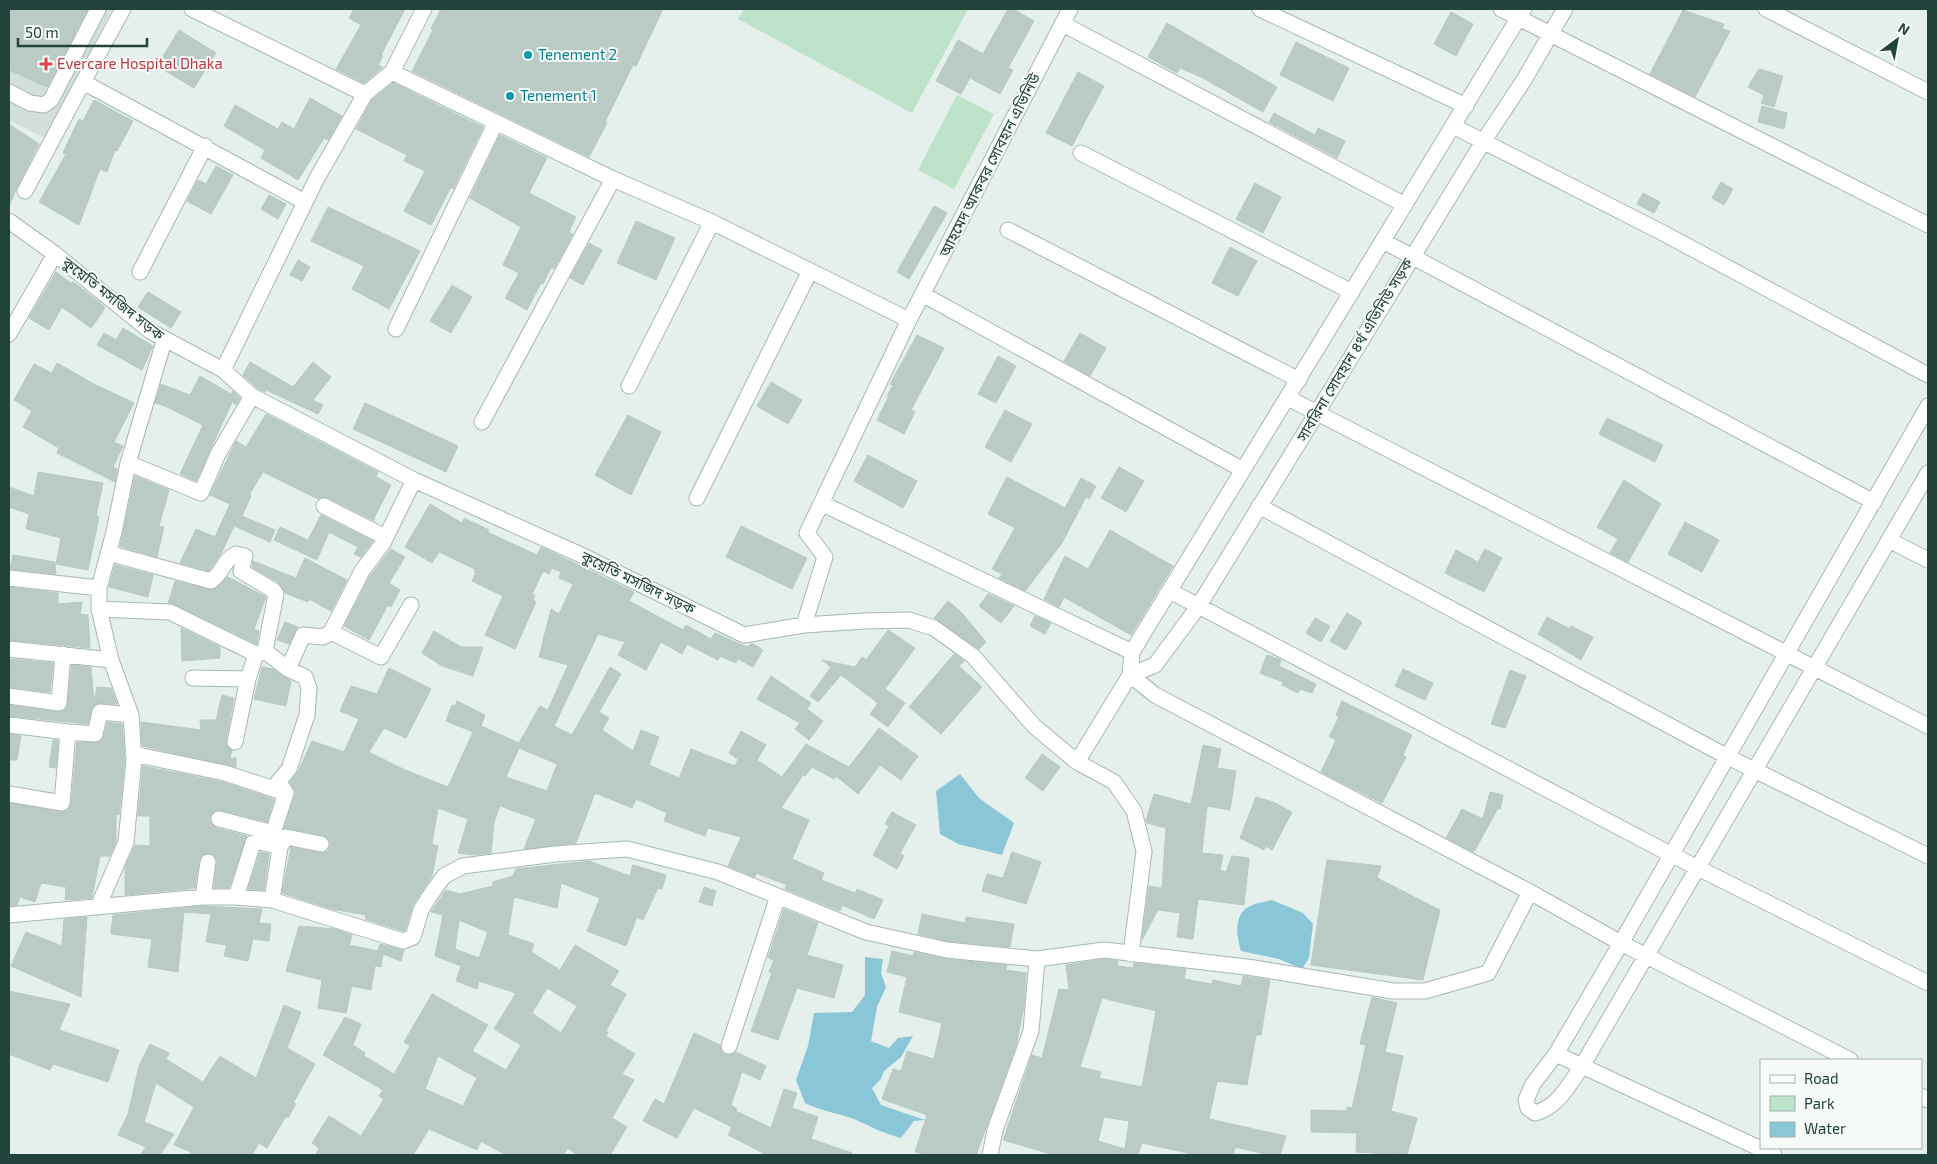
<svg xmlns="http://www.w3.org/2000/svg" width="1937" height="1164" font-family="'Exo 2','Noto Sans Bengali',sans-serif">
  <style>
    .built { fill: #d3dfda }
    .green { fill: #bce2c9 }
    .water { fill: #89c7d8 }
    .building { fill: #bacac4; stroke: #b6cac3; fill-rule: evenodd }
    .lines { fill: none; stroke-linecap: round; stroke-linejoin: round }
    .minor-casing { stroke: #a7b8b3; stroke-width: 17 }
    .minor { stroke: #fff; stroke-width: 15 }
    .culture-dot { fill: #0f9aa8; stroke: #f6fbf9; stroke-width: 2 }
    .health-dot { fill: #e0444e; stroke: #f6fbf9; stroke-width: 2 }
    .labels { text-anchor: middle; stroke-width: 4; stroke-linejoin: round; paint-order: stroke }
    .culture-label { font-size: 15px; fill: #0d838f; stroke: #f6fbf9; text-anchor: start }
    .health-label { font-size: 15px; fill: #be3a42; stroke: #f6fbf9; text-anchor: start }
    .street-label { font-size: 15px; fill: #22433c; stroke: #f6fbf9 }
  </style>
  <rect width="100%" height="100%" fill="#e5efeb"/>
  <!-- built -->
  <path class="built" d="M9 9H112L46 139 9 120Z"/>
  <!-- green -->
  <path class="green" d="M744 9H968L912 113 738 19Z
    M957 95 994 114 954 189 918 170Z"/>
  <!-- water -->
  <path class="water" d="M960 774 979 798 1014 823 1002 855 958 844 940 834 936 791Z
    M1272 900 1303 913 1313 924 1309 958 1302 969 1279 959 1241 951C1237 938 1233 916 1248 907 1255 903 1265 902 1272 900Z
    M865 957 883 959 881 973 886 987 877 1007 871 1041 889 1048 898 1038 913 1036 901 1057 884 1071 881 1079 872 1088 881 1105 925 1120 914 1121 901 1138C884 1134 870 1126 854 1119 837 1113 821 1111 805 1103L796 1080 808 1046 814 1013 852 1012 865 995Z"/>
  <!-- building -->
  <path class="building" d="M9 9H88L47 87 9 70Z
    M354 9H405L381 55 383 56 378 65 383 67 364 83 336 69 361 25 349 18Z
    M441 9H663L636 66 633 65 605 122 607 123 589 157 412 71 433 30 431 29Z
    M1008 9H1013L1034 21 1008 68 1013 70 1000 94 970 78 961 94 936 81 958 40 983 54Z
    M1683 10 1724 24 1722 29 1730 31 1695 97 1650 74Z
    M1451 12 1473 24 1456 56 1434 44Z
    M1167 23 1277 87 1263 112 1201 77 1180 68 1177 73 1148 57Z
    M179 30 216 53 194 88 157 66Z
    M1296 42 1349 68 1333 101 1280 75Z
    M1759 69 1783 76 1774 107 1761 103 1764 95 1748 87Z
    M1078 72 1104 86 1072 146 1046 133Z
    M393 83 483 127 453 189 451 187 431 225 404 211 425 171 404 161 407 155 356 129 372 100Z
    M310 98 342 116 328 140 324 138 298 180 261 158 265 150 224 126 235 105 278 129 282 122 294 129Z
    M94 100 133 121 117 151 115 150 107 172 100 169 79 225 39 202 66 154 63 153 79 119 83 121Z
    M1762 106 1787 113 1784 129 1758 122Z
    M1274 113 1315 135 1318 128 1345 141 1337 158 1269 122Z
    M9 124 39 144 17 187 9 207Z
    M500 135 547 158 529 193 576 217 569 232 573 234 554 269 551 267 543 284 541 283 527 310 505 298 519 273 503 265 521 227 470 198Z
    M216 166 233 175 211 214 187 201 198 180 206 184Z
    M1721 182 1733 189 1724 205 1712 198Z
    M1255 183 1281 197 1263 233 1236 219Z
    M1643 193 1660 202 1654 213 1637 204Z
    M269 195 286 204 278 219 261 209Z
    M934 206 947 213 909 279 897 272Z
    M328 207 420 251 389 309 352 289 364 266 311 241Z
    M636 221 675 238 656 280 617 263Z
    M589 243 602 250 583 285 570 278Z
    M1230 247 1257 261 1238 296 1212 283Z
    M298 260 310 267 302 281 290 275Z
    M56 272 72 284 73 282 80 287 104 306V310L91 328 62 307 49 330 29 318Z
    M452 285 472 297 451 333 430 321Z
    M148 292 181 312 171 328 138 307Z
    M123 328 153 346 142 370 97 345 104 333 116 340Z
    M1080 333 1106 348 1090 376 1064 361Z
    M917 335 944 348 911 410 915 412 904 434 877 420 889 396H887L893 385 890 384Z
    M998 356 1016 366 996 403 978 394Z
    M250 362 293 387 313 362 331 377 313 400 323 405 318 414 266 390 265 392 257 388 243 375Z
    M57 363 94 384 134 403 114 442 123 446 113 467 117 469 115 482 57 453 59 448 23 427 32 411 14 400 34 364 52 373Z
    M200 376 231 394 233 391 240 398 236 405 232 402 196 481 180 474 203 425 165 406 155 403 161 384 190 395Z
    M771 382 802 400 788 424 757 406Z
    M365 403 458 446 446 472 353 429Z
    M1005 410 1032 424 1011 462 985 447Z
    M266 414 378 472 376 477 391 485 374 518 375 521 328 498 318 499 263 472 249 495 251 496 242 516 275 530 270 542 234 526 222 552 209 571 180 563 196 529 215 537 230 504 210 495 236 441 246 447Z
    M628 415 661 432 631 495 595 475Z
    M1607 418 1663 445 1655 462 1599 434Z
    M868 455 917 481 903 508 854 481Z
    M1119 467 1144 481 1126 512 1101 498Z
    M38 472 103 483 96 516 99 517 88 570 56 564 61 538 26 529 29 514 9 507V487L34 496Z
    M135 476 169 490 159 526 164 527 157 557 120 546Z
    M1007 477 1065 508 1081 478 1096 486 1089 499 1086 497 1062 543 1025 591 999 578 1002 574 992 569 1015 528 988 514Z
    M1624 480 1661 504 1628 562 1610 553 1618 539 1597 527Z
    M430 504 462 523 464 518 489 530 487 532 537 555 541 547 634 592 629 601 683 630 686 625 711 639 715 633 747 647 752 643 763 650 753 667 738 659 736 663 720 656 718 660 687 644 682 654 661 642 646 670 618 655 625 642 598 634 554 726 572 735 610 667 621 674 599 712 609 718 602 730 633 751 641 730 659 737 649 765 679 778 691 749 735 766 738 759 729 753 741 731 766 745 757 760 782 777 806 744 849 767 879 728 918 756 901 780 880 765 858 794 836 776 834 779 812 767 805 776 803 775 781 808 809 820 792 859 824 873 821 880 855 893 857 889 883 900 874 919 842 905 840 911 785 889 787 885 756 873 755 877 728 866 741 837 708 828 705 836 664 821 667 813 636 799 632 808 595 793 576 843 524 849 536 819 500 806 494 822 491 853 475 855 458 853 468 819 438 808 432 844 438 846 432 876 413 905 405 930 403 931 365 919 366 915 332 909 282 893 291 847 320 853 328 851 330 846V841L323 835 284 828 295 795V791L290 782 298 772 312 741 344 752 359 719 340 711 351 686 377 694 389 668 431 689 406 738 384 728 369 752 405 770 448 787 473 732 446 721 452 705 455 706 457 701 485 715 481 726 519 743 540 706 548 710 568 665 539 657 551 609 559 614 573 584 559 578 561 572 552 568 549 574 543 571 532 594 535 595 533 600 536 602 515 649 485 635 503 596 472 581 476 572H474L475 569 439 552 432 563 405 547ZM519 748 557 764 547 791 506 777Z
    M321 515 373 541 361 557 354 554 358 547 329 532 317 560 274 540 280 527 308 540Z
    M1685 522 1719 540 1702 572 1668 554Z
    M741 526 807 558 792 589 726 557Z
    M1110 530 1173 566 1131 635 1064 597 1059 607 1044 599 1065 556 1088 569Z
    M391 549 405 557 389 583 400 590 391 607 388 605 369 640 344 626 370 576Z
    M1485 549 1502 558 1484 592 1445 573 1456 550 1478 562Z
    M13 555 55 562 56 574 10 569Z
    M305 558 347 580 331 611 309 599 308 602 285 593 278 582 252 567 253 561 296 578Z
    M115 565 153 575 148 597 109 587Z
    M228 577 266 597 254 629 259 631 257 644 174 604 168 603 175 581 213 590Z
    M9 587 58 593V604L82 602 80 614 88 615 90 648 9 640Z
    M988 594 1014 606 1001 623 979 606Z
    M948 601 962 613 986 642 979 649 934 618Z
    M1347 613 1362 622 1346 650 1330 641Z
    M1035 616 1051 623 1045 634 1030 626Z
    M1547 617 1570 629 1571 626 1593 637 1581 660 1538 634Z
    M1315 618 1330 626 1321 642 1306 633Z
    M285 622 298 627 289 644 277 640Z
    M181 628 220 647V658L182 661Z
    M888 630 915 648 885 689 905 703 888 727 870 714 878 703 841 675 818 702 810 696 831 667 822 660 855 667 862 657 866 660Z
    M434 631 461 647H483L473 676 442 666 422 653Z
    M954 654 964 661 959 666 982 687 941 734 909 707Z
    M1267 655 1281 660 1279 666 1316 684 1312 693 1300 689 1298 693 1282 685 1283 682 1260 673Z
    M10 659 53 663 50 692 9 687Z
    M72 665 91 667 94 702 97 687 111 688 117 704H96L91 710 88 724 9 716V705L58 712 66 709Z
    M262 667 273 669 291 681 286 706 254 699Z
    M1403 669 1433 683 1425 700 1395 686Z
    M1510 670 1526 676 1505 728 1491 724Z
    M771 676 811 703 807 709 823 721 809 740 795 729 800 723 757 699Z
    M222 695 234 698 226 741V745L232 750 230 758H236V767L142 746 141 722 201 730 200 720H216Z
    M1342 701 1412 735 1403 755 1406 757 1382 803 1321 772 1336 740 1329 737 1339 717 1336 715Z
    M107 722 122 724 125 760 119 815 116 814V842L110 856H100L92 898 65 900 66 887 41 883 35 902 20 897 17 905 9 906V803L60 812 68 811 71 804 77 742H99L104 736Z
    M9 734 21 736 17 760H9Z
    M53 740H58L56 768 49 767Z
    M1203 745 1221 749 1217 768 1236 771 1230 810 1207 806 1202 853 1223 855 1220 870 1226 872 1232 856 1249 858 1244 905 1198 899 1193 939 1177 937 1180 913 1158 910 1142 940 1149 886 1162 888 1166 828 1147 823 1146 820 1154 794 1191 804Z
    M1042 754 1060 767 1043 791 1025 778Z
    M143 766 223 782 274 799 267 822 221 810H216L210 816V822L216 828 247 836 229 888H214L217 859 209 853 204 854 199 860 195 888 125 895V867L135 845 150 846V816H138Z
    M1490 792 1503 795 1500 809 1498 808 1474 852 1446 838 1462 809 1483 819Z
    M1256 797 1273 802 1292 812 1272 850 1266 846 1264 850 1240 838Z
    M892 812 916 825 900 853 904 856 897 869 873 855 889 826 885 824Z
    M260 852 269 854 264 890 248 889Z
    M1012 852 1041 862 1026 904 982 891 987 874 1003 878Z
    M1327 860 1381 866 1377 878 1440 910 1423 980 1311 965Z
    M589 861 630 876 633 865 666 875 662 889 658 888 643 920 637 917 626 946 587 931 600 898 561 883 557 908 514 897 508 935 534 944 531 952 560 970 575 945 619 971 610 985 626 994 606 1031 608 1032 606 1036 635 1054 622 1074 634 1080 612 1118 627 1127 610 1155H577L568 1148 563 1155H506L481 1141 477 1150 429 1129 413 1155H316L319 1148 312 1143 329 1116 361 1136 384 1099 379 1096 383 1090 323 1055 345 1017 361 1024 353 1045 365 1053 364 1056 394 1074 410 1046 404 1042 432 994 488 1025 472 1051 488 1060 506 1070 521 1045 494 1029 516 993 479 981 477 989 456 981 461 966 435 956 443 915 431 912 446 890 460 894 493 886V882L513 876 516 869ZM459 920 488 932 479 958 455 949ZM547 988 577 1006 561 1033 532 1013ZM438 1056 477 1078 463 1106 425 1089Z
    M704 887 716 891 712 906 699 902Z
    M203 906 262 909 259 923 271 924 269 941 253 939 248 961 224 956 227 945 206 942 211 914 184 912 178 972 148 967 152 939 111 934 113 915Z
    M784 909 818 923 807 955 843 965 834 998 797 988 778 1040 751 1031 772 973 769 972 774 960 768 958Z
    M922 914 965 923 966 917 1014 924 1010 947 948 941 918 934Z
    M87 917 81 997 11 966 26 932 62 946 64 919Z
    M299 926 335 929 352 935 349 945 378 951 380 944 404 950 401 961 383 954 381 967 375 966 371 990 352 986 346 1013 318 1008 322 980 286 971Z
    M892 951 913 956 914 952 946 959 1007 965 1006 970 1026 973 1024 1006 1016 1046 976 1155H925L915 1152 927 1115 882 1099 893 1069 901 1071 907 1051 934 1059 942 1023 899 1012 907 977 887 972Z
    M1104 959 1118 961 1117 966 1133 968 1134 963 1186 969 1184 979 1212 984 1213 980 1241 986 1243 976 1270 980 1261 1035H1256L1247 1085 1217 1081 1209 1119 1286 1136 1280 1155H1261V1153L1235 1147 1233 1155H1187L1188 1153 1142 1143 1138 1155H1054L1003 1140 1032 1055 1042 1058 1059 989 1069 990 1066 965ZM1102 998 1156 1011 1142 1087 1099 1078 1101 1072 1080 1067ZM1104 1117 1129 1121 1125 1149 1098 1141Z
    M9 991 70 1004 59 1030 119 1050 108 1082 53 1064 50 1070 9 1054Z
    M1372 997 1397 1003 1385 1052 1403 1056 1391 1111 1417 1118 1407 1155 1356 1152 1357 1133 1311 1132V1110L1347 1111V1107L1352 1108 1366 1045 1360 1044Z
    M284 1005 301 1012 287 1048 315 1064 293 1103 296 1104 288 1118 286 1116 267 1148 259 1143 252 1155H190L191 1152 174 1145 194 1107 156 1083 144 1122 174 1134 160 1155H140L146 1147 118 1135 128 1114 139 1066 150 1044 169 1053 166 1059 203 1082 220 1056 256 1078Z
    M694 1033 720 1045 722 1052 726 1055 736 1052 766 1066 760 1080 742 1072 731 1105 737 1109 736 1111 771 1128 784 1089 797 1093 792 1108 818 1117 811 1139 852 1153 851 1155H767L728 1135 732 1127 694 1108 677 1138 643 1121 655 1099 664 1104Z"/>
  <g class="lines">
    <!-- minor casing -->
    <g class="minor-casing">
      <path id="minor" d="M123 9 83 82 305 202
        M192 9 365 94
        M1260 9 1466 106
        M1501 9 1928 225
        M1766 9 1928 92
        M1063 24 1405 205
        M392 72 613 179 712 222 909 320
        M9 92 30 103 44 105 51 100 98 9
        M1453 126 1663 233 1928 375
        M1081 153 1352 292
        M25 191 83 82
        M9 221 55 254 150 331 223 370 252 396 414 480 581 555 744 635 804 625 864 621 909 620 934 628 973 656 1034 726 1077 762 1114 782 1134 811 1144 851 1131 954
        M1008 230 1299 380
        M1383 241 1874 502
        M140 272 205 146
        M922 294 1243 470
        M396 329 496 122
        M9 334 55 254
        M223 370 317 178 365 94 392 72 424 9
        M629 386 712 222
        M1288 398 1928 726
        M1928 406 1621 943 1556 1054 1533 1084 1526 1100 1528 1108 1535 1113C1558 1107 1569 1085 1582 1066L1928 473
        M482 422 613 179
        M128 463 201 493 218 454 252 396
        M697 498 810 271
        M823 504 1132 652
        M324 506 385 537
        M1259 506 1728 757 1928 856
        M1889 540 1928 560
        M108 553 211 581C224 572 222 561 236 554L245 556 241 571 273 590 276 594 265 651
        M9 578 99 588
        M1170 591 1672 855 1928 983
        M99 609 170 612 256 654 265 651 288 669 305 677 309 688 307 715 289 769 278 782 286 793
        M804 625 825 557 807 533 909 320 1070 9
        M331 632 381 657 411 605
        M9 649 111 660
        M288 669 303 635 323 637 331 632 362 571 383 543 414 480
        M1130 675 1155 695 1530 892 1621 943 1850 1060
        M1130 675 1155 665 1198 607 1483 142 1524 80 1565 9
        M193 678 248 679
        M9 696 59 703 63 654
        M9 725 68 732
        M235 742 248 679 256 654
        M133 754 225 773 286 793 273 833 219 819
        M1077 762 1130 675 1132 652 1524 9
        M9 794 62 803 68 732 95 734 100 712 131 715
        M203 897 208 862
        M236 897 253 843 256 841 280 847 286 837 321 844
        M272 900 280 847
        M98 907 126 842 134 760 131 715 111 660 99 609V588L114 532 128 463 164 341
        M9 915 203 897H236L272 900 403 941 413 937 421 910 429 897 444 876 463 866 555 854 627 849 718 872 866 932 947 950 1037 959 1104 950 1254 968 1393 991H1425L1488 973 1530 892
        M729 1046 778 896
        M1556 1054 1774 1155
        M1921 1096 1928 1100
        M990 1155 995 1130 1031 1031 1037 959"/>
    </g>
    <!-- minor -->
    <use href="#minor" class="minor"/>
  </g>
  <!-- markers -->
  <g class="culture-dot">
    <circle cx="528" cy="55" r="5"/>
    <circle cx="510" cy="96" r="5"/>
  </g>
  <path class="health-dot" d="M43.5 56.5h5v5h5v5h-5v5h-5v-5h-5v-5h5z"/>
  <g class="labels">
    <!-- culture labels -->
    <g class="culture-label">
      <text x="538" y="60">Tenement 2</text>
      <text x="520" y="101">Tenement 1</text>
    </g>
    <!-- health labels -->
    <g class="health-label">
      <text x="57" y="69">Evercare Hospital Dhaka</text>
    </g>
    <!-- street labels -->
    <g class="street-label">
      <text transform="translate(990 165) rotate(-63)" y="5">আহমেদ আকবর সোবহান এভিনিউ</text>
      <text transform="translate(113 299) rotate(38)" y="5">কুয়েতি মসজিদ সড়ক</text>
      <text transform="translate(1355 350) rotate(-59)" y="5">সাবরিনা সোবহান ৪র্থ এভিনিউ সড়ক</text>
      <text transform="translate(638 583) rotate(26)" y="5">কুয়েতি মসজিদ সড়ক</text>
    </g>
  </g>
  <!-- border -->
  <rect width="1937" height="1164" fill="none" stroke="#22433c" stroke-width="20"/>
  <!-- legend -->
  <rect x="1760" y="1059" width="162" height="90" fill="#f6fbf9" stroke="#a1b1ad"/>
  <rect x="1770" y="1075" width="25" height="8" fill="#ffffff" stroke="#a1b1ad"/>
  <text x="1804" y="1084" font-size="15" fill="#22433c">Road</text>
  <rect x="1770" y="1096" width="25" height="15" fill="#bce2c9" stroke="#a1b1ad"/>
  <text x="1804" y="1109" font-size="15" fill="#22433c">Park</text>
  <rect x="1770" y="1122" width="25" height="15" fill="#89c7d8" stroke="#a1b1ad"/>
  <text x="1804" y="1134" font-size="15" fill="#22433c">Water</text>
  <!-- north arrow -->
  <g transform="translate(1897 40) rotate(32)" stroke="#f6fbf9" stroke-width="4" paint-order="stroke">
  <path d="M0-4L9 19L0 12L-9 19Z" fill="#22433c"/>
  <text y="-8" font-size="14" font-weight="bold" text-anchor="middle" fill="#22433c">N</text>
  </g>
  <!-- scale -->
  <path d="M18 38v8h129v-8" fill="none" stroke="#22433c" stroke-width="2.5"/>
  <text x="25" y="38" font-size="15" fill="#22433c" stroke="#f6fbf9" stroke-width="4" paint-order="stroke">50 m</text>
</svg>
